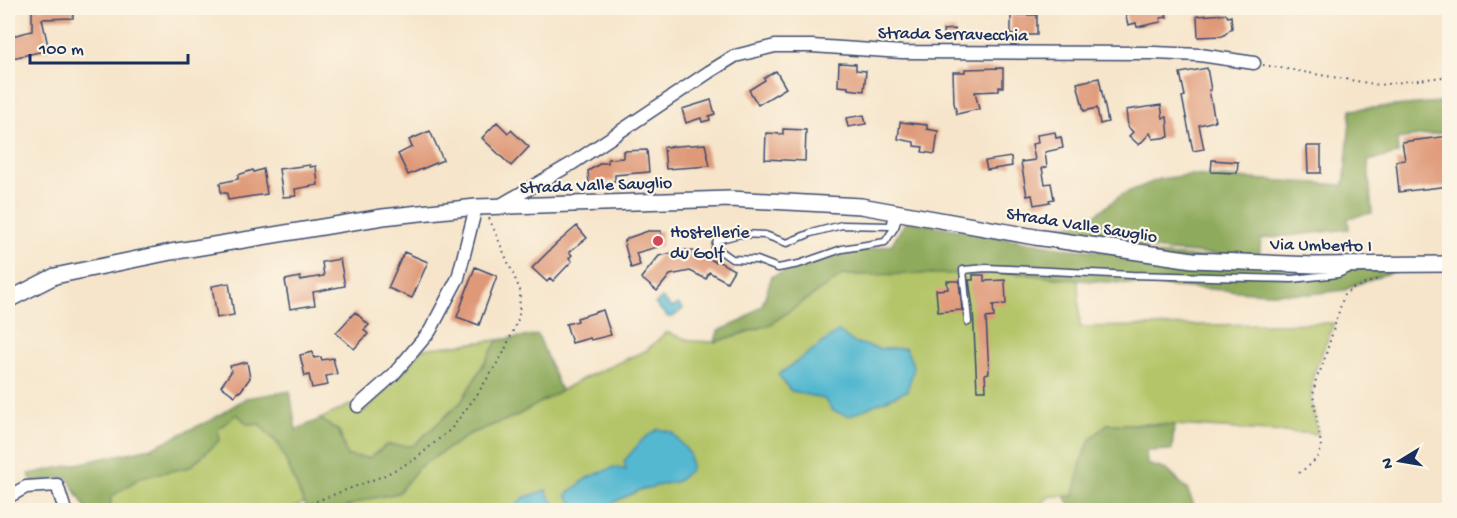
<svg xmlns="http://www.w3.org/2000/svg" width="1457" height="518" font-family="'Gochi Hand',sans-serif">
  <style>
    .green { fill: #b3c568; stroke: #677a63; stroke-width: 1.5 }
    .forest { fill: #8eaa5c; stroke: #546c5d; stroke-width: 1.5 }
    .water { fill: #52b8d0; stroke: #367497; stroke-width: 1.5 }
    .building { fill: #df9978 }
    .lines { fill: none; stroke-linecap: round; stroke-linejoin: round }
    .service-casing { stroke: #3c4a6e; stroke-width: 9 }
    .minor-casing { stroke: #3c4a6e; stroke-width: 15 }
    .tertiary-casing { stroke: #3c4a6e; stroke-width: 18 }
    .path { stroke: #3c4a6e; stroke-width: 2; stroke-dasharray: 1.5 4.5; stroke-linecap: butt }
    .service { stroke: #fff; stroke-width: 6 }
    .minor { stroke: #fff; stroke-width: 12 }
    .tertiary { stroke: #fff; stroke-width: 15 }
    .poi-dot { fill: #d1495b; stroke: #fcf5e5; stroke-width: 2 }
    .labels { text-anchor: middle; stroke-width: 4.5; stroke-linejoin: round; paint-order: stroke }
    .street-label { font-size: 18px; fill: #1b2f5e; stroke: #fcf5e5 }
    .poi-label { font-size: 18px; fill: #1b2f5e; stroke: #fcf5e5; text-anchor: start }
  </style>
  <rect width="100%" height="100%" fill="#fcf5e5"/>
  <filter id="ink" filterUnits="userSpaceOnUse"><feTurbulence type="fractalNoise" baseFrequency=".0167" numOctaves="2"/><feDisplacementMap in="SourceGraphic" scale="12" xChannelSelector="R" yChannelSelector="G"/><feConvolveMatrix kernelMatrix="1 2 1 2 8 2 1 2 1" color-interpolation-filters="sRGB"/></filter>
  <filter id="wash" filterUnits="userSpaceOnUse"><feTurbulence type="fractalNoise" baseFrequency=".008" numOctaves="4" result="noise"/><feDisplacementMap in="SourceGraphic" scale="24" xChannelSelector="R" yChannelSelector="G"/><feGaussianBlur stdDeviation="1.35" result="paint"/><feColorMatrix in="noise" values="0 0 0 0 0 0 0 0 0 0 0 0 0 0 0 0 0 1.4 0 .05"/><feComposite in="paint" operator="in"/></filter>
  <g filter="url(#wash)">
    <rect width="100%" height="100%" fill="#f6e5cb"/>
    <!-- green -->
    <path class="green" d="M924 273H1012L1078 280 1080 327 1334 323 1313 375 1311 400 1318 434 1159 424H1107L1081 462 1074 496H1050L1036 509 1028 510H337L368 499 398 493 419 467 470 434 516 416 580 380 647 350 666 332 692 341 715 342 769 325 842 275Z
      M498 340 461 402 413 446 386 445 370 458 347 456 339 431 320 419 350 405 364 411 399 378 422 349Z
      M237 413 259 424 279 445 304 503 289 510H110L111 497 141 477 190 467 218 429Z"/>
    <!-- forest -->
    <path class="forest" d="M1449 101V132L1397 139 1398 154 1368 161 1372 213 1348 218 1349 229 1261 239 1259 258 1169 251 1025 230 1084 223 1123 194 1160 179 1190 175 1344 185 1351 110Z
      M906 221 1070 249 1397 270 1352 286 1345 290 1311 294 1266 293 1078 280 1012 273 843 275 769 325 715 342 718 331 742 321 762 305 772 276 828 258 891 245Z
      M538 335 561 391 516 416 470 434 419 467 398 493 368 499 337 510H307L279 445 259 424H247L237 414 218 429 220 440 190 467 141 477 111 497 110 510H87L67 477 32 482 29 474 151 448 213 419 246 398 290 391 296 430 320 419 339 431 347 456 370 458 386 445 413 446 461 402 498 340Z
      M1107 424 1174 425 1172 450 1146 451 1147 464 1167 470 1187 489 1196 510H1073L1065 496H1074L1081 462 1090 440Z"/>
    <!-- water -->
    <path class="water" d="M662 298 671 307H674L678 304 683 309 673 317H668L655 304Z
      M839 331 853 342 880 349 906 348 914 368 907 391 849 416 833 411 824 399 791 391 778 375Z
      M658 429 672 432 690 454 691 469 678 481 640 490 597 510 576 508 566 495 587 478 614 467 626 470 624 461 643 439Z
      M546 490 555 507V510H512L523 498Z"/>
    <g id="blocks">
      <!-- building -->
      <path class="building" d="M32 8H73V18L42 19 49 50 8 59V37L32 31Z
        M1124 8H1165L1167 17 1160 18 1161 22 1137 27 1136 23 1128 25Z
        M1226 14 1228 17 1231 16 1232 28 1223 36 1198 37 1197 16Z
        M1011 15H1037V35H1011Z
        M955 29 956 39 944 41 943 30Z
        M839 63 856 64V70L866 71 864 91 848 89V87L838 86Z
        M1003 68V87H999V91L975 92 979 109 957 114 954 103 953 72H965V69Z
        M1207 68 1211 90H1209L1215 121 1199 125 1204 149 1193 151 1182 97 1185 96 1180 73Z
        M776 71 786 88 758 105 749 90 765 80 764 78Z
        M1099 78 1108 122 1100 124 1097 108 1084 111 1077 83Z
        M711 100 715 114 709 116 710 120 702 122 701 118 686 123 682 109Z
        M1161 105 1163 118 1167 117 1169 137 1153 139 1150 133 1139 145 1129 136 1133 132 1128 127 1126 110Z
        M864 115 866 124 848 127 846 118Z
        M497 122 508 133 511 130 529 147 511 166 482 138Z
        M900 122 927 125V129L938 131 935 154 922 152 923 147 914 146V142L898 139Z
        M783 129 806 130 805 161 765 159 766 133 783 134Z
        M430 131 443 160 408 175 398 154 412 147 409 140Z
        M1055 132 1056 138 1061 137 1063 148 1045 152 1047 167 1042 168 1045 184 1051 183 1054 199 1049 200 1050 202 1034 205 1032 195 1027 196 1021 162 1035 160 1032 144 1038 143 1037 135Z
        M1449 136V186L1399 192 1396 161 1405 160 1402 142Z
        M705 144 710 166 666 169 664 147Z
        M1307 146H1321V173H1308Z
        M647 150 649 172 615 175V181L589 183 588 171 601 163H608V159L623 158V151Z
        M1011 157 1012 166 987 170 985 161Z
        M1212 160 1238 162 1237 173 1211 172Z
        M310 165V167L316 166 318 185 295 189 296 196 283 197 279 169Z
        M263 169 267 194 228 200 227 193H221L220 183 238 179V175L253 170 254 172Z
        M577 226 587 238 569 252 572 255 569 258 572 261 553 281 550 278 547 282 532 268 556 244Z
        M648 231H661V246L636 253 640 265 631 268 624 242 628 238Z
        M685 250 698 252 715 262 716 260 734 270 727 282 709 272 706 279 690 271 670 275 657 291 641 278 659 256Z
        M404 252 428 262 412 298 388 288Z
        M340 259 345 286 313 292 315 305 290 309 285 280 300 277V280L324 276 322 262Z
        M475 267 497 276 479 325 457 317Z
        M973 275H984V281L1005 280 1006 304 993 305 994 317 986 318 989 373 985 374 986 390H977L973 309 969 280H973Z
        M947 281H959L962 310 938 312 936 290 948 289Z
        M229 283 234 315 217 318 212 286Z
        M603 310 611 335 591 340 590 338 572 343 566 324 578 321 577 318Z
        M355 312 369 325 364 330 368 334 354 349 336 333Z
        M313 352 314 358 321 357 322 360 333 358 337 374 326 376 328 385 312 388 309 375 305 376 300 355Z
        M247 362 250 378 240 392 239 391 235 396 221 386 231 372 230 366Z"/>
    </g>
  </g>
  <g filter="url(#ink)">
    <use href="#blocks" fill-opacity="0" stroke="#3c4a6e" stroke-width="1.5"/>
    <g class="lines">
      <!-- service casing -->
      <g class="service-casing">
        <path id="service" d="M894 212 890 226 842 225 811 233 787 243 765 235 740 234 717 240 715 247 732 259 757 260 778 268 799 264 842 249 885 242 895 227 900 213
          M968 322 963 270 986 268 1132 275 1292 279 1338 274 1347 270"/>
      </g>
      <!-- minor casing -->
      <g class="minor-casing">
        <path id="minor" d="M499 206 573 163 709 72 735 56 775 46H812L902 52 1154 53 1200 55 1254 63
          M358 406 393 375 430 331 458 278 476 207
          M8 497 26 487 57 485 64 507"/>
      </g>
      <!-- tertiary casing -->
      <g class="tertiary-casing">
        <path id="tertiary" d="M8 300 55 276 171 252 383 217 476 207 730 199 861 206 1035 237 1193 260 1314 265 1450 264"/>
      </g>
      <!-- path -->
      <path class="path" d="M1263 65 1379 85 1450 76
        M1299 473 1310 465 1319 456 1321 445 1313 395 1316 379 1322 367 1344 295 1353 288 1381 278
        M301 510 306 505 383 476 414 460 451 429 476 396 503 354 519 317 520 290 489 218"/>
      <!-- service -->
      <use href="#service" class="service"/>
      <!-- minor -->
      <use href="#minor" class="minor"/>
      <!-- tertiary -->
      <use href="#tertiary" class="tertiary"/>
    </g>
  </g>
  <!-- markers -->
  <circle class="poi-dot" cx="658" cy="241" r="6"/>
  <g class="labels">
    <!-- street labels -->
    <g class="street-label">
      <text transform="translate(953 33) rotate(1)" y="6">Strada Serravecchia</text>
      <text transform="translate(596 184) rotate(-2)" y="6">Strada Valle Sauglio</text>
      <text transform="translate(1082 224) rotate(9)" y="6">Strada Valle Sauglio</text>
      <text transform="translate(1321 244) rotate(1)" y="6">Via Umberto I</text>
    </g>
    <!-- poi labels -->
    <g class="poi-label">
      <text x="670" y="237">Hostellerie<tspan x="670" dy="21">du Golf</tspan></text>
    </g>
  </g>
  <!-- margin -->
  <rect width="1457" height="518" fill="none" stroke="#fcf5e5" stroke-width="30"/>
  <!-- north arrow -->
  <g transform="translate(1400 461) rotate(259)" stroke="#fcf5e5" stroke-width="4.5" paint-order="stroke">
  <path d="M0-4.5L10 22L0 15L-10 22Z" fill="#1b2f5e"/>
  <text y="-9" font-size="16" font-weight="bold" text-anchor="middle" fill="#1b2f5e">N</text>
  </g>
  <!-- scale -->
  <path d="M30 54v9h158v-9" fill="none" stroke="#1b2f5e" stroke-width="3"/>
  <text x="39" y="54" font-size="18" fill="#1b2f5e" stroke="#fcf5e5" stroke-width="4.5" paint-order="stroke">100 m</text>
</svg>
